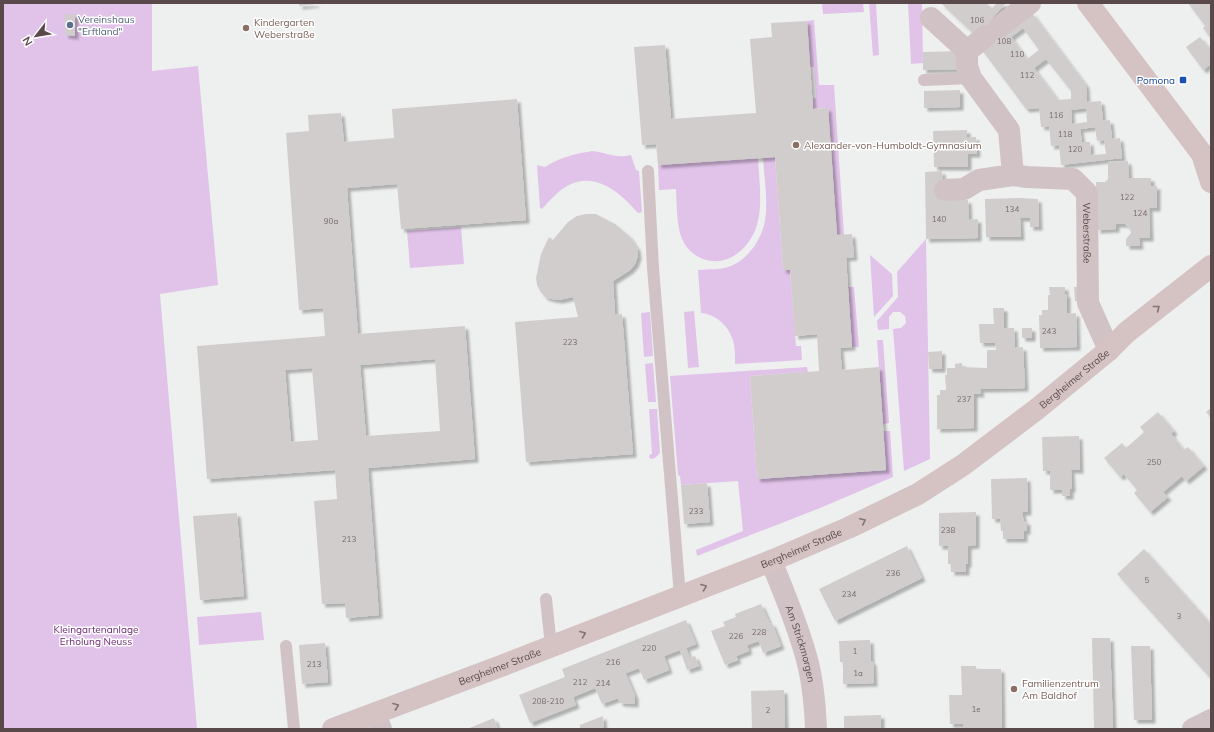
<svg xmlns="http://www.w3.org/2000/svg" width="1214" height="732" font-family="Mulish,sans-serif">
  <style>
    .green { fill: #e1c2e9 }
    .building { fill: #d2cdcd; fill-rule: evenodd; filter: url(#shadow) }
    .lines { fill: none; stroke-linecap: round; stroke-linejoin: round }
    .lane { stroke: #d1c3c5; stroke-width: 12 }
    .street { stroke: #d1c3c5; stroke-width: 22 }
    .secondary { stroke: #d5c3c4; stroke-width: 22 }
    .oneway { stroke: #847475 }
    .service-dot { fill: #5c6f8a; stroke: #fff; stroke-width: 1.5 }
    .education-dot { fill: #8d6e63; stroke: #fff; stroke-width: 1.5 }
    .transit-dot { fill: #1a4fb4; stroke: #fff; stroke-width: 1.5 }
    .labels { text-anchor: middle; stroke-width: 3; stroke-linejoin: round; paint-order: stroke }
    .number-label { font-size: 8px; fill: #776a6c }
    .service-label { font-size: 10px; fill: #4e5e75; stroke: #fff; text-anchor: start }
    .education-label { font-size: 10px; fill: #785e54; stroke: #fff; text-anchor: start }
    .transit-label { font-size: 10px; fill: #164399; stroke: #fff; text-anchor: end }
    .street-label { font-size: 10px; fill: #59494b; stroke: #fff }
    .park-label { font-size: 10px; fill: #6a2371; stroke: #fff }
  </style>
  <defs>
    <filter id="shadow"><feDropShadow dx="3.5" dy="3.5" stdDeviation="1" flood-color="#0004"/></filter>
  </defs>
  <rect width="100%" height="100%" fill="#eef0ef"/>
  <!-- green -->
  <path class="green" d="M3 3H152V71L198 66 218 285 160 294 197 729H3Z
    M822 3H863L864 12 823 14Z
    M869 3H876L879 55 873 56Z
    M908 3H922L923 63 911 64Z
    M814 20 819 85H834L844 235H837L828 108 813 109V98H816L814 67H810L807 21Z
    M592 151C607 152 614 159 631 155L636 170 639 171 642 212 638 213C621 193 595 170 567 186 557 192 550 200 542 209L540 208 537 165 545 167C561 157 574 154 592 151Z
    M775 157 783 270H790L796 346H801L802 360 735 364C735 358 735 351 734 345 732 329 717 314 701 313L698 270C709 269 721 270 731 266 752 257 766 232 766 210 767 193 764 175 763 158Z
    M758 158C759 180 763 204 757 225 750 248 728 268 703 259 695 256 689 251 684 243 676 229 677 206 676 189L659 190 658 165Z
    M461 227 464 264 410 268 407 231Z
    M926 239 930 459 904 471 893 329 901 328 906 323 905 316 900 312H893L889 317V329L878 330 877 321 898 297 897 272Z
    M870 255 892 274 893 296 874 317Z
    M848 287H854L859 347H852Z
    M694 311 699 367 688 368 684 312Z
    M650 312 653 356 644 357 641 313Z
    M877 340H883L889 423 883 424Z
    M653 363 656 402H648L645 364Z
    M807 367 808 372 750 376 757 479 886 470 883 431H890L893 477 820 508 697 556 696 550 743 531 738 481 681 485 680 476 678 475 670 376Z
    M649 409H657L660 453 655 458 651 459 649 457 650 454H652Z
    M261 612 264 640 199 645 197 617Z"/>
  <!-- building -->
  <path class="building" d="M299 3H316V4L299 6Z
    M941 3H986L992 8 997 3H1006L992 18 1004 34 1032 13 1086 85 1087 102 1101 101 1103 121 1110 120 1112 139 1120 138 1122 158 1061 165 1059 145 1051 146 1049 126 1041 127 1039 108 1026 109 982 50 976 36ZM1023 28 1039 50 1027 59 1011 37ZM1046 59 1071 91V99L1058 100 1034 68ZM1086 108 1087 122 1072 124 1071 110ZM1095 127 1097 141 1104 140 1106 154 1091 155 1090 142H1082L1080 129Z
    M1188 3H1211V39L1203 28 1205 26Z
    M65 14H75V36L65 35Z
    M807 21 813 109 828 108 837 235 852 234 854 257 846 258 852 347 840 348 842 370 879 367 886 470 757 479 750 376 819 371 817 334 795 336 790 270H783L775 157 658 165 656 144 642 145 634 47 665 45 671 119 756 113 750 39 772 37 771 23Z
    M1200 37 1211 51V64L1203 70 1186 47Z
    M960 51V69L923 70V52Z
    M960 90V107L924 108V91Z
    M517 99 526 220 401 229 397 184 347 188 358 334 465 326 475 459 368 468 379 615 346 618 345 603 322 604 314 501 337 499 335 470 207 479 197 346 325 336 323 308 299 310 286 133 309 131 308 115 341 113 344 142 394 138 392 109ZM435 359 440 431 366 436 360 365ZM312 368 318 440 291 442 285 370Z
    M967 130V137H976L977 154H968V167H934L933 131Z
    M1128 161 1129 178H1151V186H1157V208H1149L1150 238H1139L1140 246H1126V239L1131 233V230L1125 224H1116V229L1097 230 1096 182H1105L1108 179V162Z
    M942 171 943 200H968L969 220 978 219V238L926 239 925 172Z
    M1020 198 1038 199 1039 227H1030V218H1020L1021 237H986L985 199Z
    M586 214H596L615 224 629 236 637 248 638 256 635 264 630 270 613 281 615 315 622 314 633 454 526 462 515 322 578 317 573 297 559 300 552 299 545 297 540 291 537 285 536 278 541 254 549 237 553 240 568 222 577 216Z
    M1083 286 1084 301H1075L1074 287Z
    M1049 287H1065V294H1067V314L1076 313 1077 347 1040 348 1039 315H1042V310H1048V295H1050Z
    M993 308H1004V328H1014L1015 348 1023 347 1025 388 980 389 981 394H974V428L937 429V395H940V390H946L945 375H947V368H955V364L962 363V367L987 368V350H996L995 343H980L979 324H994Z
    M1022 328H1032V338H1022Z
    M942 351V369H929L928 352Z
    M1211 408V418L1206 412Z
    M1158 412 1174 431 1171 434 1184 450 1188 447 1204 466 1186 481 1182 476 1163 492 1168 497 1150 512 1134 493 1137 490 1124 474 1120 477 1104 458 1122 443 1126 448 1144 432 1140 427Z
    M1079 436 1080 470H1071L1072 489H1070V496H1062V490H1050V471H1043L1042 437Z
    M1027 478 1028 512H1022L1024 522 1027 521V531H1024V539H1003V531H1001L1000 519H992L991 479Z
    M707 483 710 522 684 524 681 485Z
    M976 512V545L968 546V564H966V572H951V564H948V546H939V513Z
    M237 513 244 596 200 600 193 516Z
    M907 546 922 578 835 621 819 589Z
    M1144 549 1211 624V679L1117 574Z
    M761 604 770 624 772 623 781 646 763 653 759 641 747 645 749 651 736 656 738 660 725 665 711 631 725 626 723 622 736 617 735 614Z
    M686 620 696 644 686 648 690 658 695 656 699 666 687 670 680 650 664 656 669 670 644 680 639 668 626 673 625 672 635 696V704L620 703 618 698 602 704 595 688 573 697 576 705 530 723 519 695 565 677 562 669Z
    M1092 638H1110L1113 729H1094Z
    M870 640 871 661 873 662 874 683 843 684V662H840L839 641Z
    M325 643 328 682 302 684 299 645Z
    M1131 646H1150L1152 720H1134Z
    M961 666H976V669H1001L1002 729H963V724H950L949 695H962Z
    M784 690 785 729H752L751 691Z
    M881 715V729H844V716Z
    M603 716 604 729H580V725Z
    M494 718 498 729H467Z"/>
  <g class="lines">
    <!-- lane -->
    <path class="lane" d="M924 80 971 78
      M648 171 653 268 680 596
      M546 599 551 646
      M286 646 294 729"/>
    <!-- street -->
    <g class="street">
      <path d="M931 18 967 51"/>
      <path d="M999 27 1030 3"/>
      <path id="s1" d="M1013 175 1027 177 1073 179 1087 193 1088 303 1109 350"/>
      <path d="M945 190 964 189 979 180 1013 175 1009 130 971 78 967 66V51L986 36"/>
      <path id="s2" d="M771 561C784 592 797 624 806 656 813 680 815 704 816 729"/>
      <path d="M375 714 381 729"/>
      <path d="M1193 729 1211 720"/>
    </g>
    <!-- secondary -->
    <g class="secondary">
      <path d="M1088 3 1202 154 1211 182"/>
      <path id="s3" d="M333 729 501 666 771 561 848 528 918 494 963 465 1037 409 1109 350 1127 332 1211 266"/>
    </g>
  </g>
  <!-- one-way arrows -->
  <defs><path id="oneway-chevron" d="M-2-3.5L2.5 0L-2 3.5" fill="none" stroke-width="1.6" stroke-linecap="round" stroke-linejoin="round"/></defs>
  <g class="oneway">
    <use href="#oneway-chevron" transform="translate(1157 308) rotate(-38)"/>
    <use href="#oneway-chevron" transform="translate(863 521) rotate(-25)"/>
    <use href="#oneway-chevron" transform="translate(704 587) rotate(-21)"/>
    <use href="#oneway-chevron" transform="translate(583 634) rotate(-21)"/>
    <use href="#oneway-chevron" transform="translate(396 706) rotate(-21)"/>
  </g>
  <!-- markers -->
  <circle class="service-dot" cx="70" cy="25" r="4"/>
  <g class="education-dot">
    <circle cx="246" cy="28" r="4"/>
    <circle cx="796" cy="145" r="4"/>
    <circle cx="1014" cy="689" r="4"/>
  </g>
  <rect class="transit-dot" x="1179" y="76" width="8" height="8" rx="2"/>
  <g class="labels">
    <!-- number labels -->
    <g class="number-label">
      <text x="977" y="23">106</text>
      <text x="1004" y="44">108</text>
      <text x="1017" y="57">110</text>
      <text x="1027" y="78">112</text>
      <text x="1056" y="118">116</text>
      <text x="1065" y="137">118</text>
      <text x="1075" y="152">120</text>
      <text x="1127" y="200">122</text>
      <text x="1012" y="212">134</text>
      <text x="1140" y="216">124</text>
      <text x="939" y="222">140</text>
      <text x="331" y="224">90a</text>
      <text x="1049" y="334">243</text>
      <text x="570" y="345">223</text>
      <text x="964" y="402">237</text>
      <text x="1154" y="465">250</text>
      <text x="696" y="514">233</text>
      <text x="948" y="533">238</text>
      <text x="349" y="542">213</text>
      <text x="893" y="576">236</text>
      <text x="1147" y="583">5</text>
      <text x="849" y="597">234</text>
      <text x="1179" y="619">3</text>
      <text x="759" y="635">228</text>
      <text x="736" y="639">226</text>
      <text x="649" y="651">220</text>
      <text x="855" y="654">1</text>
      <text x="613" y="665">216</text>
      <text x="314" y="667">213</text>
      <text x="858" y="676">1a</text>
      <text x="580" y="685">212</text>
      <text x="603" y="686">214</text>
      <text x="548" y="704">208-210</text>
      <text x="976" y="712">1e</text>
      <text x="768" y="713">2</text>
    </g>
    <!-- service labels -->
    <g class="service-label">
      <text x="78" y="23">Vereinshaus<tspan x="78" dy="12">"Erftland"</tspan></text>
    </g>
    <!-- education labels -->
    <g class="education-label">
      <text x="254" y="26">Kindergarten<tspan x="254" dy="12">Weberstraße</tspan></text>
      <text x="804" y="149">Alexander-von-Humboldt-Gymnasium</text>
      <text x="1022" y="687">Familienzentrum<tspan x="1022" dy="12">Am Baldhof</tspan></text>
    </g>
    <!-- transit labels -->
    <g class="transit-label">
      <text x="1175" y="84">Pomona</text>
    </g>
    <!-- street labels -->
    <g class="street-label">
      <text dy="4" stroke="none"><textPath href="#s1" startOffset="120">Weberstraße</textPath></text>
      <text dy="4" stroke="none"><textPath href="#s3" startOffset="825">Bergheimer Straße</textPath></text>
      <text dy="4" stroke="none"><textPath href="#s3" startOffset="502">Bergheimer Straße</textPath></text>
      <text dy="4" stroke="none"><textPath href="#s2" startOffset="88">Am Strickmorgen</textPath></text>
      <text dy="4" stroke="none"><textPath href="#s3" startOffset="178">Bergheimer Straße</textPath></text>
    </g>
    <!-- park labels -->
    <g class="park-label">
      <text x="96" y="633">Kleingartenanlage<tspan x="96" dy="12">Erholung Neuss</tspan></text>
    </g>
  </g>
  <!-- border -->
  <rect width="1214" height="732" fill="none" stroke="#59494b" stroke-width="8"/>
  <!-- north arrow -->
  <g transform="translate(36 36) rotate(239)" stroke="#ffffff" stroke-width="3" paint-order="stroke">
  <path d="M0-3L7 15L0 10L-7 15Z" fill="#59494b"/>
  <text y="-6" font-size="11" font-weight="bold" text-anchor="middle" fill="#59494b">N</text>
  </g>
</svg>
